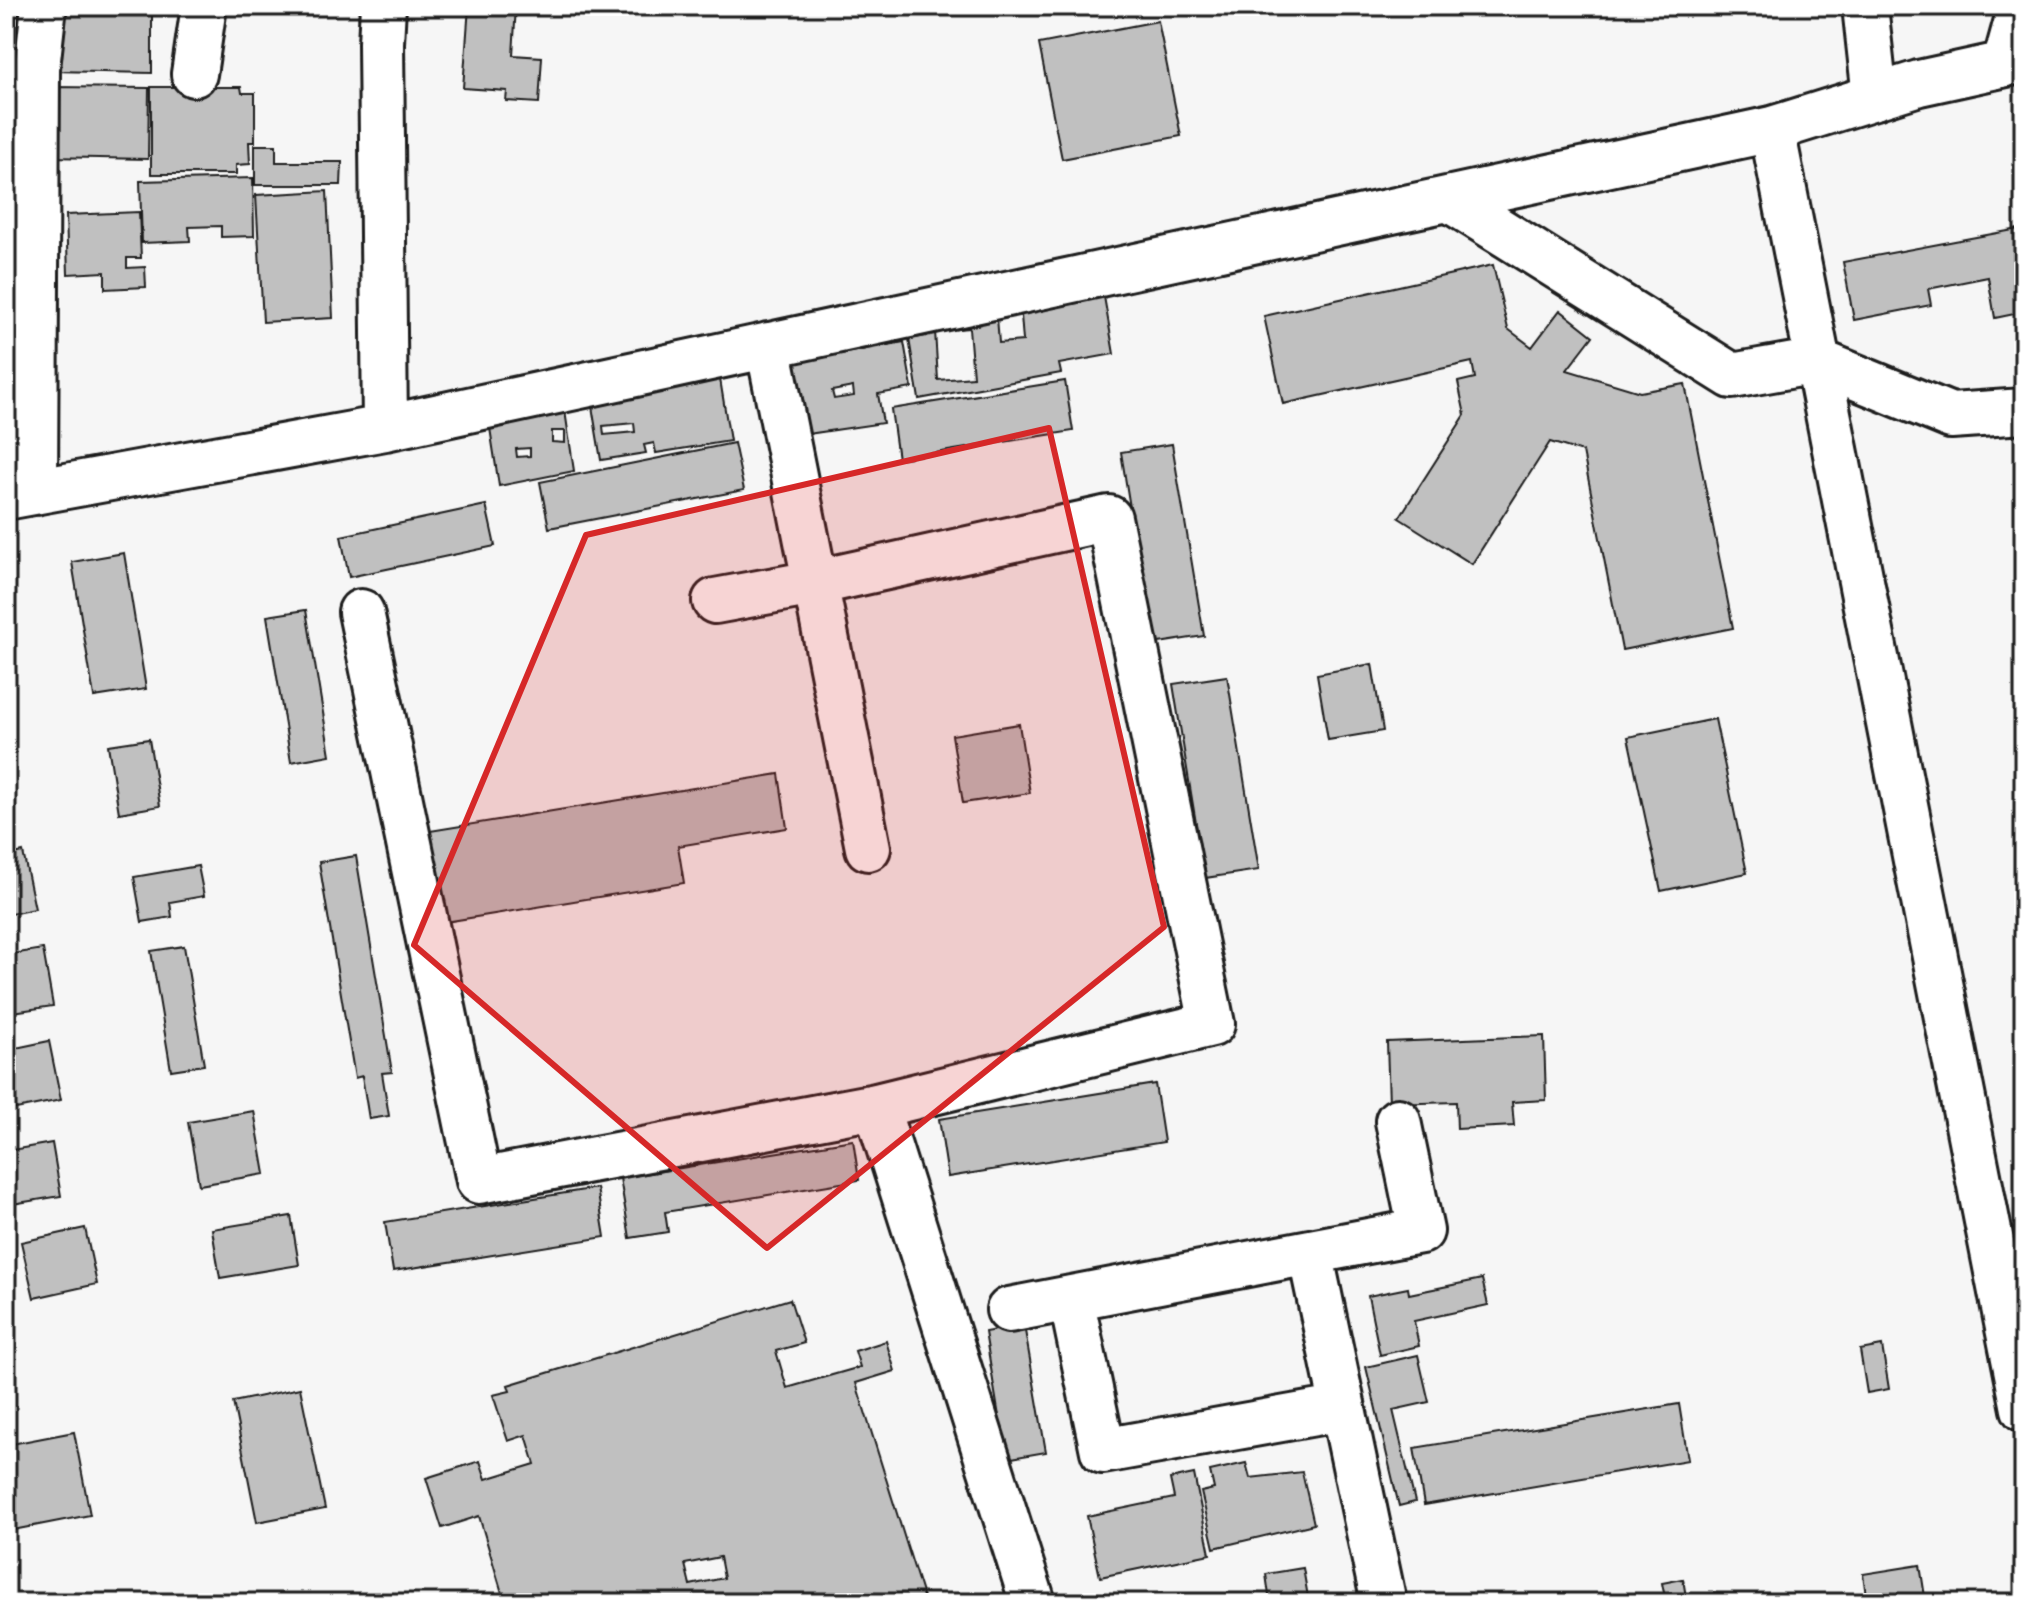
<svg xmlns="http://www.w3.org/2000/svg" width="2030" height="1609" font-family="'Gochi Hand',sans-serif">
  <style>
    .building { fill: #c0c0c0; stroke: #1c1c1c; stroke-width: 2; fill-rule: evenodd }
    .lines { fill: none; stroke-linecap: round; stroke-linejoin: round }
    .minor-casing { stroke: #1c1c1c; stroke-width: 50 }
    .minor { stroke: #fff; stroke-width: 44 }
    .marked { fill: #d62828; fill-opacity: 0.2; stroke: #d62828; stroke-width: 6; stroke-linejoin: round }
  </style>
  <rect width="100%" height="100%" fill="#f6f6f6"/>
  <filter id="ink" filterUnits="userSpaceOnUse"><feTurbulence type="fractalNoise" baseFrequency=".0125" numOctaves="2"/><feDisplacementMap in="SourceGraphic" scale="16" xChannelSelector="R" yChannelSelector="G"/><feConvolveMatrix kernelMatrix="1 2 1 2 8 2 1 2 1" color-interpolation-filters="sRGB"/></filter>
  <g filter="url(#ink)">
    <!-- building -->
    <path class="building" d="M6 6H40L38 28 6 26Z
      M53 6H152V73L51 71Z
      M469 6H516L513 55 542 57 539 103 506 101 507 91 463 88Z
      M1158 21 1181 136 1062 159 1039 44Z
      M6 29 33 30 32 54 6 53Z
      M6 58 34 60 32 81 6 79Z
      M6 87 36 89 34 132 6 131Z
      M50 87 149 88 148 159 49 157Z
      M151 87H241L242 93H255V142H249L250 164 236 165V174H151Z
      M255 145H276V162H342L341 185H255Z
      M6 178 7 197H19L18 216H6Z
      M253 178 254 236 221 237V226L189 227 190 241 142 243 140 181Z
      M327 191 333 318 263 322 256 195Z
      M139 212 141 258H127V268L145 267 146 287 105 289V272L68 274 66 215Z
      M6 222H18L17 249 6 248Z
      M2024 228V312L1995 318 1988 277 1928 289 1931 305 1854 320 1843 262Z
      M14 252 15 309 6 310V253Z
      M1493 265 1508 329 1532 347 1560 310 1593 336 1567 370 1640 392 1685 384 1733 628 1622 650 1583 452 1550 442 1472 564 1399 518 1465 415 1458 382 1475 378 1472 362 1283 404 1264 316Z
      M1102 285 1114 354 1059 364 1061 373 919 399 909 339 927 336 924 317ZM1021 315 1023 341 999 343 997 317ZM969 328 973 377 938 380 935 331Z
      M904 342 912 388 878 394 883 423 794 436 787 364ZM853 387 854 396 834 399 832 391Z
      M720 379 730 441 656 453 654 443 644 445 646 453 601 460 591 400ZM634 423 635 432 604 435 603 426Z
      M1065 381 1073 431 898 459 891 409Z
      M564 404 574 471 499 486 488 415ZM552 431H565V443L552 442ZM530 448V456L517 457 516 449Z
      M734 443 744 490 549 528 540 482Z
      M1172 444 1204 636 1152 644 1121 452Z
      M486 505 495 546 349 577 341 536Z
      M124 553 146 689 94 697 72 562Z
      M306 610 330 755 291 762 267 616Z
      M1372 664 1383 731 1328 740 1317 674Z
      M1227 676 1259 870 1205 878 1173 684Z
      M1715 719 1747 873 1661 891 1628 737Z
      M1019 724 1030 793 963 803 952 735Z
      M149 739 160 806 119 813 108 745Z
      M6 770 13 817 6 818Z
      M779 774 787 828 678 846 684 883 445 922 430 831Z
      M23 852 35 909 6 915V856Z
      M356 856 392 1072 382 1073 389 1116 369 1119 362 1076 355 1078 319 862Z
      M198 866 204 896 170 902 172 917 142 922 134 877Z
      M184 946 204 1065 171 1070 151 951Z
      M43 949 53 1006 6 1013V955Z
      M1544 1036 1546 1100 1512 1102 1514 1126 1457 1129 1456 1102 1389 1104 1387 1042Z
      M49 1041 61 1100 6 1111V1050Z
      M1155 1084 1164 1142 948 1177 939 1119Z
      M254 1111 265 1174 199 1185 188 1122Z
      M853 1140 859 1180 665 1212 668 1232 630 1238 620 1178Z
      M52 1143 61 1196 6 1205V1151Z
      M597 1188 605 1237 393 1271 385 1222Z
      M291 1216 299 1265 220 1278 212 1229Z
      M85 1228 97 1284 34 1298 21 1242Z
      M1482 1279 1488 1305 1414 1321 1419 1346 1380 1355 1368 1296 1408 1288 1409 1294Z
      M790 1299 804 1343 776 1351 787 1388 860 1367 855 1351 886 1341 895 1371 856 1383 925 1603H505L479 1516 442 1528 426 1478 480 1461 486 1479 535 1464 526 1435 508 1441 493 1395 510 1391 508 1385ZM720 1557 724 1578 690 1585 685 1564Z
      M1024 1325 1046 1452 1006 1459 985 1332Z
      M1882 1346 1889 1389 1867 1393 1860 1350Z
      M1418 1355 1429 1402 1393 1410 1415 1502 1399 1506 1366 1367Z
      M300 1388 325 1509 257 1522 233 1402Z
      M1679 1404 1688 1460 1424 1505 1414 1448Z
      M74 1432 90 1515 8 1531 6 1445Z
      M1246 1463 1250 1478 1302 1472 1314 1524 1214 1548 1201 1492 1214 1489 1210 1471Z
      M1194 1474 1210 1554 1100 1577 1087 1516 1174 1498 1170 1479Z
      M1920 1565 1926 1603H1867L1863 1574Z
      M1303 1568 1309 1603H1270L1266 1574Z
      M1683 1579 1687 1603H1666L1662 1583Z"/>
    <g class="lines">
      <!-- minor casing -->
      <g class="minor-casing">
        <path id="minor" d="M383 6 381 43 385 428
          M1865 6 1875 97
          M2005 64 2021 6
          M194 74 204 6
          M1772 129 2024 1409
          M1449 199 1732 376 1817 361 1951 416 2024 411
          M768 345 868 848
          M35 492 37 68 44 6
          M6 497 385 428 1772 129 1919 83 2024 60
          M361 612 479 1181 876 1106 1212 1024 1109 518 814 583 715 601
          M876 1106 1033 1603
          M1071 1298 1103 1451 1343 1408
          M1009 1310 1310 1252
          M1384 1603 1310 1252 1421 1231 1398 1121"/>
      </g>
      <!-- minor -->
      <use href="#minor" class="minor"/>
    </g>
  </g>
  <!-- marked area -->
  <path class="marked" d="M1049 428 1164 927 767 1248 414 945 586 535Z"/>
  <!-- margin -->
  <rect width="2030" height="1609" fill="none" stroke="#fff" stroke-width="32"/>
  <rect x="16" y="16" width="1998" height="1577" fill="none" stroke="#1c1c1c" stroke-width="3" filter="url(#ink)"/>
</svg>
